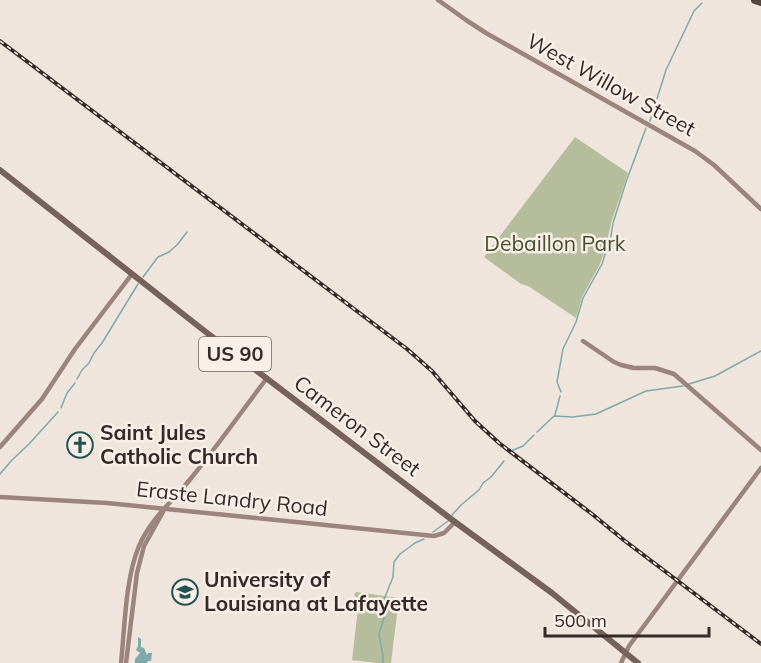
<svg xmlns="http://www.w3.org/2000/svg" width="761" height="663" font-family="Mulish,sans-serif">
  <style>
    .green { fill: #b5bd9d }
    .water { fill: #7eaaa9 }
    .lines { fill: none; stroke-linecap: round; stroke-linejoin: round }
    .stream { stroke: #7eaaa9; stroke-width: 1.5 }
    .secondary { stroke: #9a847b; stroke-width: 4.5 }
    .primary { stroke: #75625b; stroke-width: 6 }
    .highway { stroke: #544540; stroke-width: 8 }
    .rail-casing { stroke: #342b28; stroke-width: 4 }
    .rail { stroke: #f8efe8; stroke-width: 1.5; stroke-dasharray: 4.5; stroke-linecap: butt }
    .labels { text-anchor: middle; stroke-width: 5; stroke-linejoin: round; paint-order: stroke }
    .shield { fill: #f8efe8; stroke: #6f6662; stroke-width: 1.5 }
    .shield-label { font-size: 20px; font-weight: bold; fill: #342b28 }
    .street-label { font-size: 21px; fill: #342b28; stroke: #f8efe8 }
    .park-label { font-size: 21px; fill: #46502e; stroke: #f8efe8 }
    .poi-label { font-size: 21px; font-weight: bold; fill: #342b28; stroke: #f8efe8; text-anchor: start }
  </style>
  <rect width="100%" height="100%" fill="#efe5dc"/>
  <!-- green -->
  <path class="green" d="M575 137 628 173 611 223 606 247 600 264 582 297 576 318 528 286 521 284 484 257Z
    M356 592 399 598 391 663H377L352 660 359 600 354 595Z"/>
  <!-- water -->
  <path class="water" d="M138 637 141 639V647L144 648 147 655 148 653H152L151 661H148L147 663H135V659L140 653 136 650 138 646Z"/>
  <g class="lines">
    <!-- stream -->
    <path class="stream" d="M650 121 666 70 694 11 702 3
      M143 277 158 257 169 252 177 245 187 232
      M77 379 82 370 89 363 94 353 102 343 138 284
      M689 384 715 376 761 351
      M561 392 557 382 563 349 576 322 583 298 602 264 611 236 613 223 626 182 646 128
      M61 408 67 393 75 383
      M555 415 560 396
      M537 432 554 416 573 417 596 414 646 391 683 386
      M511 451 523 446 534 435
      M0 474 12 460 29 444 58 412
      M452 515 461 505 479 490 483 483 491 477 504 461
      M433 532 448 521
      M383 663V656L379 634 384 618 383 602 393 577 394 562 400 554 415 543 424 539"/>
    <!-- secondary -->
    <path class="secondary" d="M438 0 466 20 486 33 695 151 714 165 761 209
      M583 341 614 362 621 365 634 368H655L674 374 761 450
      M0 447 42 399 75 349 132 274
      M0 497 107 503 434 536 444 533 455 522
      M121 663C125 626 125 580 139 546 151 518 174 500 192 477 218 445 242 411 267 378
      M126 663 137 573 144 546 163 512
      M621 663 629 646 761 468"/>
    <!-- primary -->
    <path class="primary" d="M0 170 202 329 455 522 552 593 638 663"/>
    <!-- highway -->
    <path class="highway" d="M755 0 761 2"/>
    <!-- rail casing -->
    <g class="rail-casing">
      <path id="rail" d="M0 41 407 349 432 371 475 421 499 443 592 514 625 541 761 644"/>
    </g>
    <!-- rail -->
    <use href="#rail" class="rail"/>
  </g>
  <!-- icons -->
  <defs>
    <g id="church-ring" transform="scale(1.35)"><circle r="9.5" fill="#f8efe8" stroke="#225252" stroke-width="1.5"/><path d="M-1.2-6h2.4v3.5h3.3v2.4h-3.3V6h-2.4V-.1h-3.3v-2.4h3.3Z" fill="#225252"/></g>
    <g id="university-ring" transform="scale(1.35)"><circle r="9.5" fill="#f8efe8" stroke="#225252" stroke-width="1.5"/><path d="M0-5L7-2L0 1L-7-2ZM-4 1L0 2.5L4 1V4Q0 6-4 4Z" fill="#225252"/></g>
  </defs>
  <g fill-rule="evenodd">
    <use href="#church-ring" x="80" y="445"/>
    <use href="#university-ring" x="185" y="592"/>
  </g>
  <g class="labels">
    <!-- shield labels -->
    <rect class="shield" x="199" y="337" width="72" height="34" rx="4.5"/>
    <g class="shield-label">
      <text x="235" y="361">US 90</text>
    </g>
    <!-- street labels -->
    <g class="street-label">
      <text transform="translate(611 85) rotate(29)" y="7">West Willow Street</text>
      <text transform="translate(357 426) rotate(37)" y="7">Cameron Street</text>
      <text transform="translate(232 499) rotate(6)" y="7">Eraste Landry Road</text>
    </g>
    <!-- park labels -->
    <g class="park-label">
      <text x="555" y="251">Debaillon Park</text>
    </g>
    <!-- poi labels -->
    <g class="poi-label">
      <text x="100" y="440">Saint Jules<tspan x="100" dy="24">Catholic Church</tspan></text>
      <text x="204" y="587">University of<tspan x="204" dy="24">Louisiana at Lafayette</tspan></text>
    </g>
  </g>
  <!-- scale -->
  <path d="M545 627v9h164v-9" fill="none" stroke="#342b28" stroke-width="3"/>
  <text x="554" y="627" font-size="18" fill="#342b28" stroke="#f8efe8" stroke-width="4.5" paint-order="stroke">500 m</text>
</svg>
